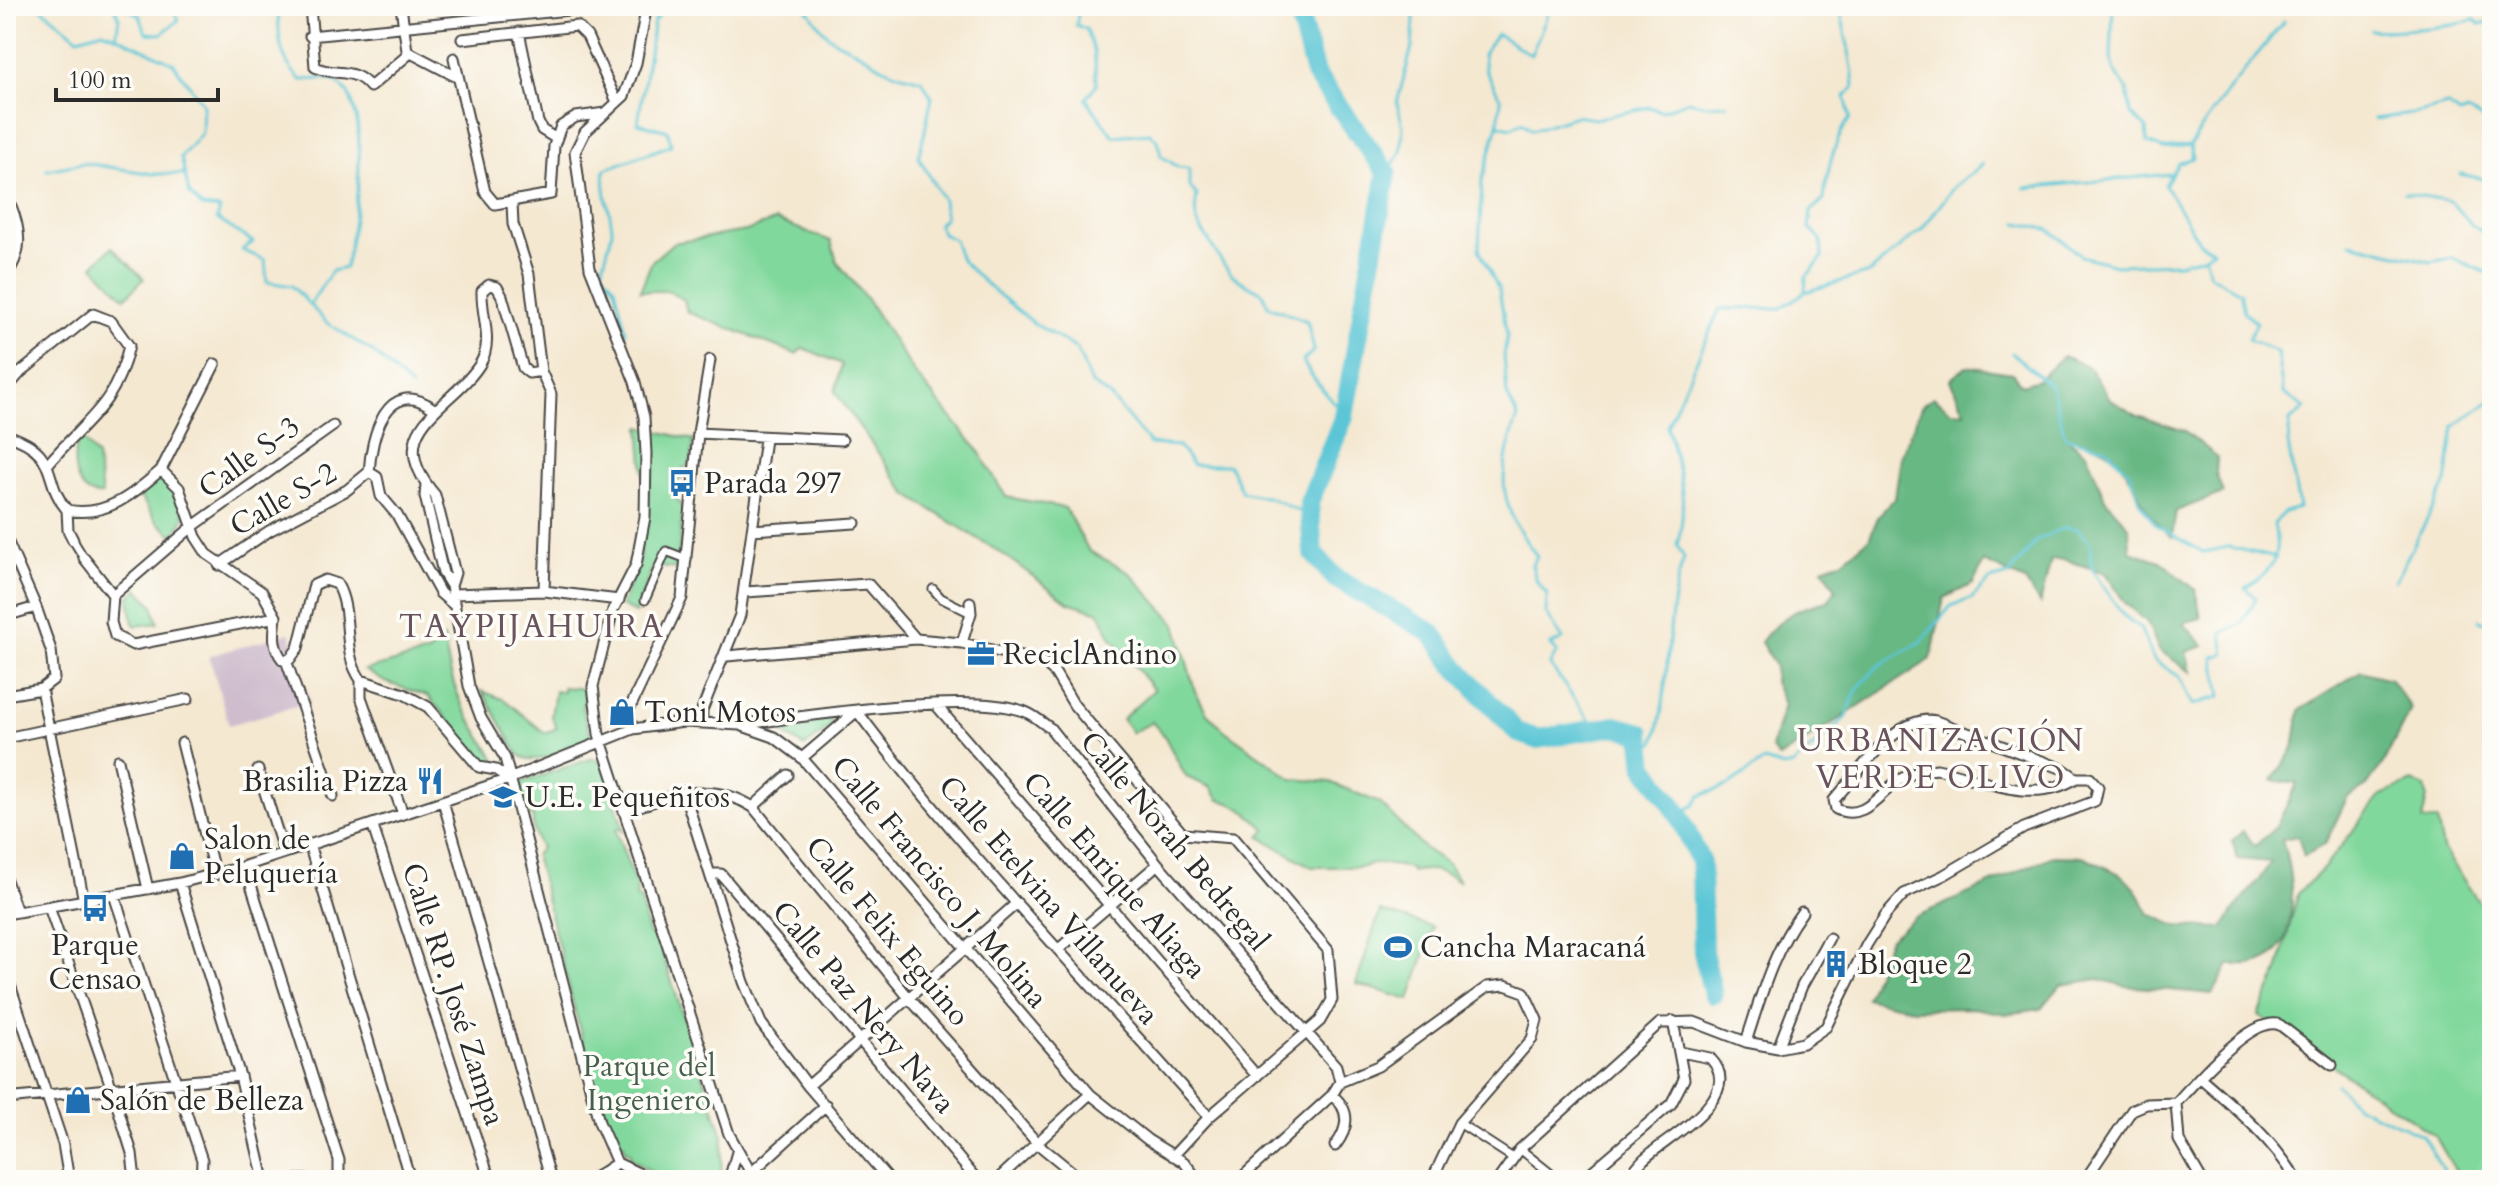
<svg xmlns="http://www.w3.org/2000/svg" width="2498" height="1186" font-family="Cardo,serif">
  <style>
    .industrial { fill: #cfbdce }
    .green { fill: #81d89c; stroke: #568264; stroke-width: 2 }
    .forest { fill: #68b884; stroke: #4a7258; stroke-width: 2 }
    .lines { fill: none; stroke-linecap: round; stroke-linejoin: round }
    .stream { stroke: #5bc6d6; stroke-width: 3 }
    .river { stroke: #5bc6d6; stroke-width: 20 }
    .pedestrian-casing { stroke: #494744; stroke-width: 11 }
    .minor-casing { stroke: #494744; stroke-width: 13 }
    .pedestrian { stroke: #fff; stroke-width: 7 }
    .minor { stroke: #fff; stroke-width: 9 }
    .labels { text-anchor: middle; stroke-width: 7; stroke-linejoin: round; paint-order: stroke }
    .street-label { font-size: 30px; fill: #2b2b2b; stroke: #fdfcf7 }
    .poi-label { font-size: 30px; fill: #2b2b2b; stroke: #fdfcf7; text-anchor: start }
    .park-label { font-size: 30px; fill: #455f4d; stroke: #fdfcf7 }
    .neighbourhood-label { font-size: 32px; letter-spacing: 2px; fill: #69545e; stroke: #fdfcf7 }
  </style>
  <rect width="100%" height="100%" fill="#fdfcf7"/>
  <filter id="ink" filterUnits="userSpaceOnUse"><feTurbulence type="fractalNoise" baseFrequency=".0125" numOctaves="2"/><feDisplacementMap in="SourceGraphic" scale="16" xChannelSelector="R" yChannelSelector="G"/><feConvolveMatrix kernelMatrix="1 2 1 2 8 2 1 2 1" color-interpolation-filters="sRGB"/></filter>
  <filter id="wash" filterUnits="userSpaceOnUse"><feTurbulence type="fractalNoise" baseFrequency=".006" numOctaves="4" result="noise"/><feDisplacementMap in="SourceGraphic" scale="32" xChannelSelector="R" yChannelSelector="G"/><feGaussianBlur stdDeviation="1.8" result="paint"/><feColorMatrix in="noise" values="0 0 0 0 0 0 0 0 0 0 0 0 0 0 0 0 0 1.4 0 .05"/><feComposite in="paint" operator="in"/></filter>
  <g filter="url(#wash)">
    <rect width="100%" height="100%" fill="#f4e8d1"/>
    <!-- industrial -->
    <path class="industrial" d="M290 633 310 702 229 725 209 656Z"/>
    <!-- green -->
    <path class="green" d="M776 220 831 241 837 262 866 298 916 375 978 450 1006 497 1065 508 1089 551 1129 572 1176 624 1195 691 1207 713 1224 730 1292 779 1330 782 1380 803 1424 848 1448 864 1460 882C1443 871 1431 867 1411 872V868L1377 863 1363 867H1312L1260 837 1266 830C1253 816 1238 803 1219 800L1210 787 1186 777 1165 737 1152 722 1132 733 1122 719 1154 690 1112 638 1099 612 1068 602 1004 555 908 495 835 392 842 364 803 348 796 354 687 312 684 300 669 291H640L652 261 673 243 746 231Z
      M112 247 144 279 125 298 93 266Z
      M640 427 694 440 690 465 683 468 682 478 677 482 676 497 683 509 677 569 653 566 635 613 621 606 639 561 646 500Z
      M81 437 97 457 102 495C74 498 68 456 81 437Z
      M161 475 172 481 185 516 174 536 156 521 140 496Z
      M138 589 153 605 158 623 136 626 133 623 129 597Z
      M444 638C452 697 466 714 498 763L487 765 482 760 428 696 385 682 365 670 428 653Z
      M563 687 587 689 582 709 592 738C572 746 536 770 518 754L482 691 505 700 545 733 557 728 551 716 555 691 563 692Z
      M831 719 832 726 804 747 778 730 783 724Z
      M593 758 604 764 624 832 618 828 616 831 637 888 636 897 641 900 648 933 658 940 723 1136 721 1180H663L630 1157 631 1152 625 1151V1146L613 1136 611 1122 603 1120 535 855 541 848C536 839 532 827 533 817L523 810 520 783Z
      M2412 782 2425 787 2427 797 2422 821 2437 820 2443 849 2492 922V1180H2461L2435 1136 2259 1015 2278 972 2298 893 2324 868 2381 795Z
      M1380 911 1433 927 1410 1000 1356 984Z"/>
    <!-- forest -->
    <path class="forest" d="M2063 356 2088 366 2111 400 2138 416 2185 431 2217 457 2216 474 2223 493 2176 511 2172 537C2120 497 2145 449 2067 438L2087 454 2105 499 2129 527 2130 551 2160 561 2196 590 2201 618 2183 623 2204 646 2186 652 2191 672 2159 650 2147 622 2126 604 2105 573 2066 560H2051L2040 604 2025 581 1984 562 1973 584 1944 598 1931 659 1779 758 1771 748 1784 704 1774 682 1775 666 1761 642C1781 616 1797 608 1828 601L1836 589 1823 568 1842 561 1869 539 1879 515 1895 498 1901 456 1922 405 1933 397 1951 411 1965 412 1950 380 1966 366 2012 373 2022 385 2038 380Z
      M2361 671 2390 679 2411 708 2385 760 2367 786 2347 798 2325 844 2304 856 2298 836 2282 839C2293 874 2305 954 2254 964 2246 966 2237 965 2229 965L2213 994 2125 986 2099 979 2061 985 2041 1009 2006 1014 1973 1008 1914 1009 1866 998 1890 938 1917 916 2053 856 2085 857 2120 874 2136 889 2149 914 2177 926 2223 928C2236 903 2256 886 2271 862L2238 859 2232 841 2243 831 2255 846 2276 827 2297 784 2272 780 2294 749 2300 710Z"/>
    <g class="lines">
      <!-- stream -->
      <path class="stream" d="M23 6H39L78 38 103 31 115 36
        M114 6 119 18 116 36 173 63 203 104 202 133 181 157 189 193 202 207 220 209 217 219 253 242 242 250 265 260 267 282 292 286 327 323 373 352 411 387
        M123 6 140 16 146 33 161 34 179 20 172 6
        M278 6C279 36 277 58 301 80 312 80 328 76 338 83 375 107 354 231 345 268L332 271 311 303
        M804 6C812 14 816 22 823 30 835 45 853 47 865 56 883 70 899 75 922 80L932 98C926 119 926 136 918 156L943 200 945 218 938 224 942 233 954 240 961 260 987 285 1035 324 1077 349 1091 384 1109 395 1150 444 1178 446 1193 465H1229L1242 492 1270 498 1310 516
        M1077 6 1079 11 1076 25 1086 29 1094 51 1097 83 1086 99 1113 136 1150 133 1158 141 1161 156 1178 167 1189 168V186L1197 195C1193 221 1196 221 1209 241 1227 270 1229 278 1262 292L1268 306 1307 321 1314 350 1303 361C1313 382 1331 397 1344 416
        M1551 6 1531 55 1497 34 1483 54 1485 70 1501 99 1498 125 1482 180 1479 249 1499 290 1507 336 1504 356 1507 395 1518 417C1497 475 1497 506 1537 556L1532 565 1537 582 1547 594 1546 613 1563 639 1551 645 1557 652 1550 665 1595 728
        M2371 30C2391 32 2461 27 2474 19L2480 24 2492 21
        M2374 119 2420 113 2447 105 2460 114 2467 111 2492 124
        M1499 125 1512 128 1522 122 1532 130 1576 116 1595 119 1649 107 1661 111 1689 101 1705 105 1728 104
        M2190 146C2217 102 2252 62 2284 21
        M47 170 84 163 153 174H186
        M1387 173 1401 152 1403 127 1397 103 1412 47 1415 6
        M2460 174 2492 181
        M2025 188 2171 174
        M2404 193 2451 201 2472 225 2492 238
        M2018 223 2050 230 2081 256 2116 265 2180 263 2202 257
        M2351 243 2431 262 2452 258 2485 272 2492 271
        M1805 292 1806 277 1822 258 1821 240 1809 228 1811 211 1824 200C1827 171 1833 142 1850 118L1845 96 1854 88C1853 61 1844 33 1840 6
        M626 332 615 287 602 272C604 259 613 236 612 228 610 208 602 190 605 169L671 145 668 131 638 123 654 21 666 9
        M2012 353 2052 387 2065 437 2106 448 2129 472 2140 503 2157 526 2203 552 2229 547 2276 558
        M2395 581 2446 483 2454 426 2492 400
        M2479 620 2492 624
        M1644 749 1654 743C1673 683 1663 618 1684 558L1677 545C1690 499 1678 469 1667 426L1720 309 1781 308 1805 292 1869 273 1922 229 1954 187 1983 164
        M1678 813 1693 806 1700 796 1729 785 1764 761 1784 767 1793 765 1846 717 1857 689 1878 666 1921 642 1951 606 1971 599 1990 580 2009 575 2037 540 2064 528 2078 529 2090 543 2091 567 2101 583 2123 615 2140 628 2154 660 2180 677 2193 705 2221 696 2214 657 2225 654 2222 633 2241 624 2256 598 2246 588C2274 569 2281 558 2274 524L2284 512 2299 508 2288 444 2290 421 2305 408 2283 393 2277 352 2248 339 2257 323 2244 312 2240 292 2210 275 2204 256 2213 250 2199 242 2165 185 2178 164 2193 158 2190 146 2163 149 2147 142 2146 128 2131 114 2127 89 2115 72 2111 58 2113 6
        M2336 1084 2357 1106 2422 1135 2449 1180"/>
      <!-- river -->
      <path class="river" d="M1297 6 1315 74 1387 173 1344 416 1309 503 1313 553 1335 578 1432 633 1454 665 1517 732 1537 739 1615 726 1641 733 1645 766 1678 813 1701 863 1703 952 1713 994"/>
    </g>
  </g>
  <g filter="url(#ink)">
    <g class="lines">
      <!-- pedestrian casing -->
      <g class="pedestrian-casing">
        <path id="pedestrian" d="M73 540 84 558
          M933 589 941 598 971 613
          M645 600 666 551 687 559
          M1459 1123 1513 1158
          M1520 1149 1559 1180"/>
      </g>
      <!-- minor casing -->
      <g class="minor-casing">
        <path id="minor" d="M310 6 315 67C334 77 353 66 370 87L409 54
          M401 6 407 51 457 77
          M613 6 646 10
          M652 6 646 10 636 63 624 96 585 132 575 152 590 268 635 382 644 417 646 453 645 517 636 565 613 610 593 686 599 734 729 1134 755 1180
          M519 32 538 122 542 130 555 138
          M310 36 609 6
          M462 39 577 26 587 36 617 102
          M454 58 485 192 495 204 551 194 554 146 561 126 576 117 605 113
          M512 203 513 224 529 274 541 371 551 394 544 591
          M6 275C23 253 21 231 11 206
          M541 371 529 373 523 368 502 296 497 287 489 285 482 291C481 316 494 341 480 364 453 408 378 428 435 495L455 573 451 586 469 686 481 718 505 758 599 1122 617 1163
          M6 389 21 372 93 314 111 321 129 346C114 409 86 419 48 464
          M698 433 842 440
          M6 435C62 452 41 480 67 510 105 518 134 494 161 470L179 488 196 537 207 554 262 592 276 617
          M161 470 215 364
          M369 472 377 477 381 496 397 515 440 593 455 606
          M369 472C371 438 386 374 434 409
          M426 485 425 496 443 573 451 586
          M67 510 68 530 73 540
          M752 530 855 523
          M6 538 36 607 51 650 54 679 41 689 84 901
          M84 558 113 595
          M219 565 269 531 347 490 369 472
          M745 592 868 584 916 639
          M453 594 544 591 619 600
          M113 595 192 527 333 426
          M113 595 111 622 115 636 133 645 276 617
          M6 616 36 607
          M276 617C274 633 272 647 283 660L290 659 298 648 314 585 325 580 337 584C354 613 340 651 361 680L404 694 428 707 479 767 496 770 509 779
          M962 643 971 613 970 602
          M727 656 916 639 962 643 1042 662 1055 673 1074 705 1183 834 1233 838 1328 950 1332 1000 1320 1021 1209 1117 1173 1156
          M286 660 333 796
          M361 680V697L403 814
          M6 695 41 689
          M936 705 1257 1076
          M857 711C964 854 1091 983 1209 1117
          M702 721V710L740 615 765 439
          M745 724C808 716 968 691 1023 711 1033 714 1041 722 1050 728L1158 864 1336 1066 1340 1082 1332 1095 1239 1180
          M633 729 628 712 682 598 698 433 710 360
          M6 738 188 699
          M182 743 215 875
          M802 758 857 711
          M118 760 148 889
          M258 770 284 853
          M684 792 744 982 761 1023 808 1086 889 1180
          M443 801 551 1180
          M753 807 788 775
          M624 811C670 797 708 779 753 807L909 998 1039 1145 1082 1180
          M372 824 490 1180
          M309 844 410 1179
          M245 866 339 1160V1180
          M711 874H721L977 1180
          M6 880 17 912
          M180 883 240 1076 264 1180
          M114 895 202 1160 201 1180
          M49 907 112 1089 132 1153 135 1180
          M6 914 180 883 245 866 509 779 633 729 684 722 740 725 774 737 802 758 1090 1094 1148 1140 1184 1162 1198 1180
          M1060 948 1158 864
          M6 973 63 1144 69 1180
          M1746 1042C1761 996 1773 951 1802 912
          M1778 1048 1802 986 1829 938
          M2202 1079C2238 1110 2272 1139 2297 1180
          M1340 1082 1378 1066 1487 987 1505 985 1524 992 1537 1020 1532 1039 1459 1123 1432 1180
          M808 1086 1017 903
          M1332 1095C1351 1110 1349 1128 1335 1146
          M6 1099 240 1076
          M2176 1103 2179 1140 2202 1180
          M617 1163 653 1180
          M752 1172 826 1105
          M296 1180H425
          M591 1180 617 1163
          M729 1180 737 1152
          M997 1180 1090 1094
          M1498 1180 1520 1149 1660 1023 1694 1022 1746 1042 1778 1048 1803 1043 1826 1027 1867 944 1886 914 1904 894 1944 875 2024 828 2095 801 2098 787 2090 778H2076L2063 769 1936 721C1898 712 1858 774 1834 800L1836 809C1863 821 1877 797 1895 783 1907 774 1923 770 1937 769 1981 779 2034 806 2076 778
          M1582 1180 1671 1104 1684 1079 1673 1021
          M1626 1180C1632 1174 1637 1166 1643 1160 1665 1138 1748 1097 1710 1058L1681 1052
          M2085 1180 2132 1110 2146 1104 2176 1103C2194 1083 2253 1014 2280 1025L2332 1065"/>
      </g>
      <!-- pedestrian -->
      <use href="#pedestrian" class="pedestrian"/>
      <!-- minor -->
      <use href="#minor" class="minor"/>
    </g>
  </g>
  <!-- icons -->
  <defs>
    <g id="bus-bare" transform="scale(2.16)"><path d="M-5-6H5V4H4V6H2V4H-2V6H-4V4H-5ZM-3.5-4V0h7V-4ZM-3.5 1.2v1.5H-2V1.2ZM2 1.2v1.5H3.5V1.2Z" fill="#1f6fb2" stroke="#fdfcf7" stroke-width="2.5" paint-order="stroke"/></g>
    <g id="office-bare" transform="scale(2.16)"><path d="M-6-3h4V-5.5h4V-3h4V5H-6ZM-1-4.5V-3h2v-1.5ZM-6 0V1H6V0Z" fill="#1f6fb2" stroke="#fdfcf7" stroke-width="2.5" paint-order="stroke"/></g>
    <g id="shop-bare" transform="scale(2.16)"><path d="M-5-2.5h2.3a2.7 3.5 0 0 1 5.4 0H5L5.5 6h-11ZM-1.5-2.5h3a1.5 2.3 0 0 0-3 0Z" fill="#1f6fb2" stroke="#fdfcf7" stroke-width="2.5" paint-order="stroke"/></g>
    <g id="restaurant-bare" transform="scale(2.16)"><path d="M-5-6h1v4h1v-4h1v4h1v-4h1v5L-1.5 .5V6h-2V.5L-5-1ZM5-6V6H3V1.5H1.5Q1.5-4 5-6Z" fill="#1f6fb2" stroke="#fdfcf7" stroke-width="2.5" paint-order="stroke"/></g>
    <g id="school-bare" transform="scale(2.16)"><path d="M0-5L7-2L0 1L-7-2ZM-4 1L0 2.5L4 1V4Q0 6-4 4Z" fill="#1f6fb2" stroke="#fdfcf7" stroke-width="2.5" paint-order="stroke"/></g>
    <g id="stadium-bare" transform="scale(2.16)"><path d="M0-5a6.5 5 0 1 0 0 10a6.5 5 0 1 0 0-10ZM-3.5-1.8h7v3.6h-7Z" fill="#1f6fb2" stroke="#fdfcf7" stroke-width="2.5" paint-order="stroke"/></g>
    <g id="building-bare" transform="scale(2.16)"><path d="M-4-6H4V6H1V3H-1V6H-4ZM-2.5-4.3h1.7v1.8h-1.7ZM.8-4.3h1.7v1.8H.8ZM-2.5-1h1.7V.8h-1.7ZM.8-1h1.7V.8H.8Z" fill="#1f6fb2" stroke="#fdfcf7" stroke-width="2.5" paint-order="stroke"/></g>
  </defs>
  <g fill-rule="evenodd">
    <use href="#bus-bare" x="682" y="483"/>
    <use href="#office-bare" x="981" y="654"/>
    <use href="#shop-bare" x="622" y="712"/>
    <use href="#restaurant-bare" x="430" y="781"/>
    <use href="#school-bare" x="503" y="797"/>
    <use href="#shop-bare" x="182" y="856"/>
    <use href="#bus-bare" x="95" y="908"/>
    <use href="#stadium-bare" x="1398" y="947"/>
    <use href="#building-bare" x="1836" y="964"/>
    <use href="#shop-bare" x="78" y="1100"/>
  </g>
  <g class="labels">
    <!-- street labels -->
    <g class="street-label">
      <text transform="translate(249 457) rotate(-36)" y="10">Calle S-3</text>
      <text transform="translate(283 499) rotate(-30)" y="10">Calle S-2</text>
      <text transform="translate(1175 841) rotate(50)" y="10">Calle Norah Bedregal</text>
      <text transform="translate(1115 875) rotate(49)" y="10">Calle Enrique Aliaga</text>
      <text transform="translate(940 882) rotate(50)" y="10">Calle Francisco J. Molina</text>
      <text transform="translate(1049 900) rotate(49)" y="10">Calle Etelvina Villanueva</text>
      <text transform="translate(888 931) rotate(50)" y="10">Calle Felix Eguino</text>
      <text transform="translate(454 994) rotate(72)" y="10">Calle RP. José Zampa</text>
      <text transform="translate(864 1007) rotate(50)" y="10">Calle Paz Nery Nava</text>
    </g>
    <!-- poi labels -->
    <g class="poi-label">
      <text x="704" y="493">Parada 297</text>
      <text x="1003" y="664">ReciclAndino</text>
      <text x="644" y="722">Toni Motos</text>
      <text x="408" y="791" text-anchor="end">Brasilia Pizza</text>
      <text x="525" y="807">U.E. Pequeñitos</text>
      <text x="204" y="849">Salon de<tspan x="204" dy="34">Peluquería</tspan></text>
      <text x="95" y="955" text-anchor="middle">Parque<tspan x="95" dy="34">Censao</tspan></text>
      <text x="1420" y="957">Cancha Maracaná</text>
      <text x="1858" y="974">Bloque 2</text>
      <text x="100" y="1110">Salón de Belleza</text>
    </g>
    <!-- park labels -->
    <g class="park-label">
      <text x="649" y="1076">Parque del<tspan x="649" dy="34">Ingeniero</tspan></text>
    </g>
    <!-- neighbourhood labels -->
    <g class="neighbourhood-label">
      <text x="532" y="637">TAYPIJAHUIRA</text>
      <text x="1941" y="751">URBANIZACIÓN<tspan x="1941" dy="37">VERDE OLIVO</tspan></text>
    </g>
  </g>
  <!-- margin -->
  <rect width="2498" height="1186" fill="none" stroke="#fdfcf7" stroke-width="32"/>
  <!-- scale -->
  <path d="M56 88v12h162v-12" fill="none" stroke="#2b2b2b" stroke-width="4"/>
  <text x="68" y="88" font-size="24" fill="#2b2b2b" stroke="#fdfcf7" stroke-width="6" paint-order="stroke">100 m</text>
</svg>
